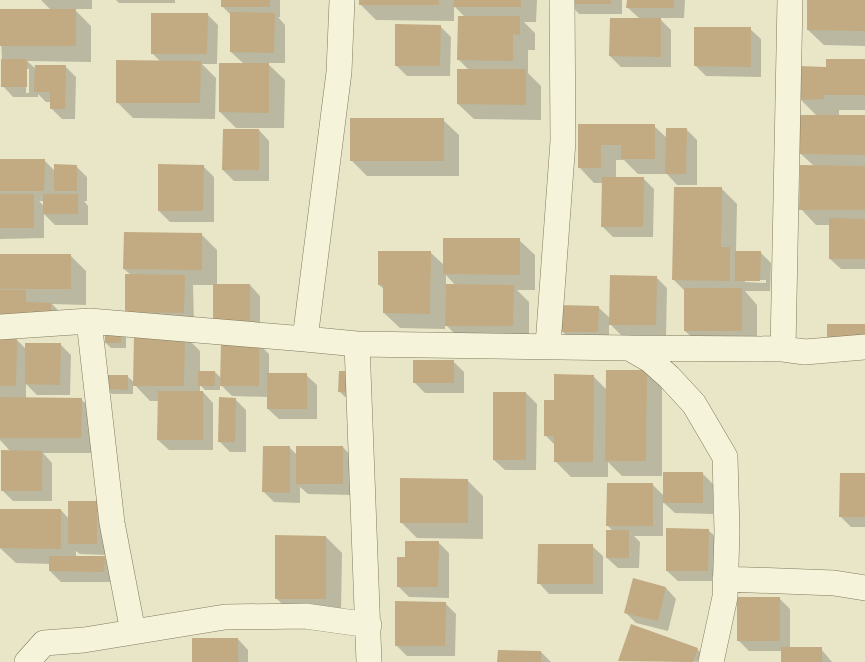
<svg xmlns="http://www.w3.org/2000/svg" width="865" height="662" font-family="'Times New Roman',serif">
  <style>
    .shadow { fill: #0003; fill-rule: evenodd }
    .building { fill: #c2ab82 }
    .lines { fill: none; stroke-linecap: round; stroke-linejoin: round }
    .minor-casing { stroke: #837a5f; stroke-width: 26 }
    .minor { stroke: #f5f3da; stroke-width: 25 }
  </style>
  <rect width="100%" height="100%" fill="#e9e6c8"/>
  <!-- shadow -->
  <path class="shadow" d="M41 0H92V9H74L91 26V62L27 61 36 69 65 66 76 77 75 119H62L51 108V102H46L38 94V97H13L3 86 0 10H51ZM26 69H29V93H26Z
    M116 0H175V3H119Z
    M222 0H280V17H278L285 25V63H267L285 80 284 128H236L220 112 244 64 231 52 232 16 222 6Z
    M360 0H537L536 22H524L535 33V50H528V73L541 86V120L474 119 458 104 469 70 459 60 465 17 454 6V21L376 20 360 4Z
    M569 0H622V14H579L569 3Z
    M628 0H685L684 18H659L671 30V67H621L610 56 640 19 628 8Z
    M808 0H865V46L824 45 808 30Z
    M207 14 218 25 217 64H202L216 78 215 119 133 118 117 102 161 62 152 53Z
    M440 26 451 37 450 76H407L396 65Z
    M750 29 761 39V77L706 76 695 65Z
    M865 60V110H839V116H865V269H841L830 259V225H816L801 209 814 166 801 154 817 116 800 99 827 68Z
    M443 120 459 135V176H367L351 160Z
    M579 125 654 126 667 138 686 129 697 140V185H677L667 174H638L624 160H616V178H643L654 189 653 237H613L602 226 603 183H594L579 167Z
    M259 130 269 141V181H234L223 170Z
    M0 160H44L55 171 76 166 87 177V201H84L88 206V225H55L44 214V238L0 239ZM39 201H45L44 206Z
    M203 166 214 177V222H170L159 211Z
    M721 188 737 204 736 252H760L771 263 770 291H745L757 305V347L701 346 685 331V291L674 280ZM745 280H766V283L745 282Z
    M201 234 217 250V285H250L260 296V340L214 285H193L194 323 126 312 131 275 124 269Z
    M519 240 535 255V290H517L529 302V341H462L445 324V329L400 328 384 313V289L379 285 430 252 445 266ZM446 275 456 286H446Z
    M0 255 71 256 86 271V305L52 304 62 314 61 325 0 292H2L0 290Z
    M656 277 667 288 666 336 621 335 609 323V342H573L562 331 598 307 611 319Z
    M126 333V348H111L106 343Z
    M184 335 200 351V372H215L222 379 258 343 269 354V374L306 375 317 385V419H279L268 409V397L232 396 220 384V390H205L200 385V392H203L213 403V450H169L158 440 159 401H150L133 383V394H112L107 389 128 377 135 383Z
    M0 339H16L26 349 60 344 71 355 70 395H37L26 384V399H81L97 415V453H43L52 463V501H13L2 490 11 452 0 440Z
    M453 361 464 372V393H425L414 382Z
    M647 372 662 387V476H622L608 462V477H571L555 461V445L545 435 555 401 593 376 607 390Z
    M353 378V397H345L339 391Z
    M526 393 537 404 536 470H505L494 460Z
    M235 399 246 410V452H230L220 442Z
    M343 447 353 458V495L308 494 300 487V503L274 502 264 492 290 448 298 456Z
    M702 473 713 484V514L675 513 663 502V536H634L640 542 639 568H618L607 558 613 531 607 525 653 485 664 496Z
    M865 474V527H851L840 516Z
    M467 480 483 496V539L417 538 401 522Z
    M96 502 107 513V555L80 554 76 551V557H104L115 568V582H61L50 571V564L16 563 0 548 61 510 69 519Z
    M708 530 719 540V581H678L667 571Z
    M326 537 342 553 341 614H292L276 598Z
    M438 542 449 553V598L409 597 398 586 406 558Z
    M592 546 603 556V594H549L539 583Z
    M666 588 676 599 668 631 636 623 625 612Z
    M780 599 790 609V649H821L832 662H782V651H749L738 640Z
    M445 603 456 614 455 656H407L396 645Z
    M238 639 248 650V662H193Z
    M697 649 711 662 619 660Z
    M541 652 551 662H499Z"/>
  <!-- building -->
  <path class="building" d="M221 0H270V7H221Z
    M359 0H439V5H359Z
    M454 0H521V7H453Z
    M567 0H611V4H567Z
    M627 0H674V8H626Z
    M807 0H865V31L807 30Z
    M0 9H76V46H0Z
    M230 12 275 13 274 53 230 52Z
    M151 13H208L207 54H151Z
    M458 16H520V35L513 34V61L457 60Z
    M610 18H661V57L609 56Z
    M395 24 441 25 440 66H395Z
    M694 27H751V67L694 66Z
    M1 59H27V87H1Z
    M826 59H865V95H824V99L799 100V66L826 67Z
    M116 60 201 61 200 103H116Z
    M219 63H269V113L219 112Z
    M35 65H66L65 109H50V92H34Z
    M457 69H526V105L457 104Z
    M800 115H865V155L799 154Z
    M350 118H444V161H350Z
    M578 124H655V159H621V145H601V168H578Z
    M666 128H687L686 174H665Z
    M223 129H259V170H222Z
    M0 159H45L44 191H0Z
    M54 164 77 165V191H54Z
    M158 164 204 165 203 211H158Z
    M800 165 865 166V210H799Z
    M602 177H644L643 227H601Z
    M674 187H722L721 247H730V281L672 280Z
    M0 194H34V228H0Z
    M43 194H78V214H43Z
    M829 218 865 219V259H829Z
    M124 232 202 233V270L123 269Z
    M443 238H520V275L443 274Z
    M378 251H431L430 314 383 313V285H378Z
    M735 251H761L760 281H735Z
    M0 254H71V289H0Z
    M125 274 185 275 184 313 125 312Z
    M610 275 657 276 656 325H609Z
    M213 284H250V330H213Z
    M446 284 514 285 513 326H445Z
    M684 288H742V331H684Z
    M0 290H26V302L51 303V315H0Z
    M561 305 599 306 598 332H561Z
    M827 324H865V337H827Z
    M105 327H121V343H105Z
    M134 334H185L184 386H133Z
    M17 337 16 386H0V338Z
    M221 342H259V386H220Z
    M25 343H61L60 385 25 384Z
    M413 360H454V383H413Z
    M606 370H647L646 461H605Z
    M198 371H215V386H198Z
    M339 371H348V392H338Z
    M267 373H307V409H267Z
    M554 374 594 375 593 462H554V436H544V400H554Z
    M106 375H128V390L106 389Z
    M158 391H203V440H157Z
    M493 392H526V460H493Z
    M0 397 82 398 81 438H0Z
    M219 397 236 398 235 442H218Z
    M263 446H290V493L262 492Z
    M296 446H343V484H296Z
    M1 450 42 451V491H1Z
    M663 472H703V503H663Z
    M840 473H865V517H839Z
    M400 478 468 479V523H400Z
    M607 483H653V526H606Z
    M68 501H97V544H68Z
    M0 509H61V549L0 548Z
    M666 528 709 529 708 571H666Z
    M606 530H629V558H606Z
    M275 535 326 536V599H275Z
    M405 541H439L438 587H397V557H405Z
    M538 544H593V584H537Z
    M49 556H105L104 572 49 571Z
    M633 578 666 587 658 621 624 613Z
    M737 597H780V641H737Z
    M395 601 446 602 445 646H395Z
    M631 624 698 648 693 662 618 661Z
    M192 638H238V662H192Z
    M781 647H822V662H781Z
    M498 650 541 651V662H497Z"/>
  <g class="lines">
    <!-- minor casing -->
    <g class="minor-casing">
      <path id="minor" d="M342 0 339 72 305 339 357 344 629 348 650 360 669 377 694 404 725 457 727 531 725 597 711 662
        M89 321 112 523 133 632
        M0 327 89 321 305 339
        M357 344 369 662
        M548 345 563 141 562 0
        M629 348 783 349 805 352 865 347
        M783 349 790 0
        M725 579 834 583 865 588
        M27 662 44 643 84 640 225 617 305 616 369 625"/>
    </g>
    <!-- minor -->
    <use href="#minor" class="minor"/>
  </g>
</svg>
